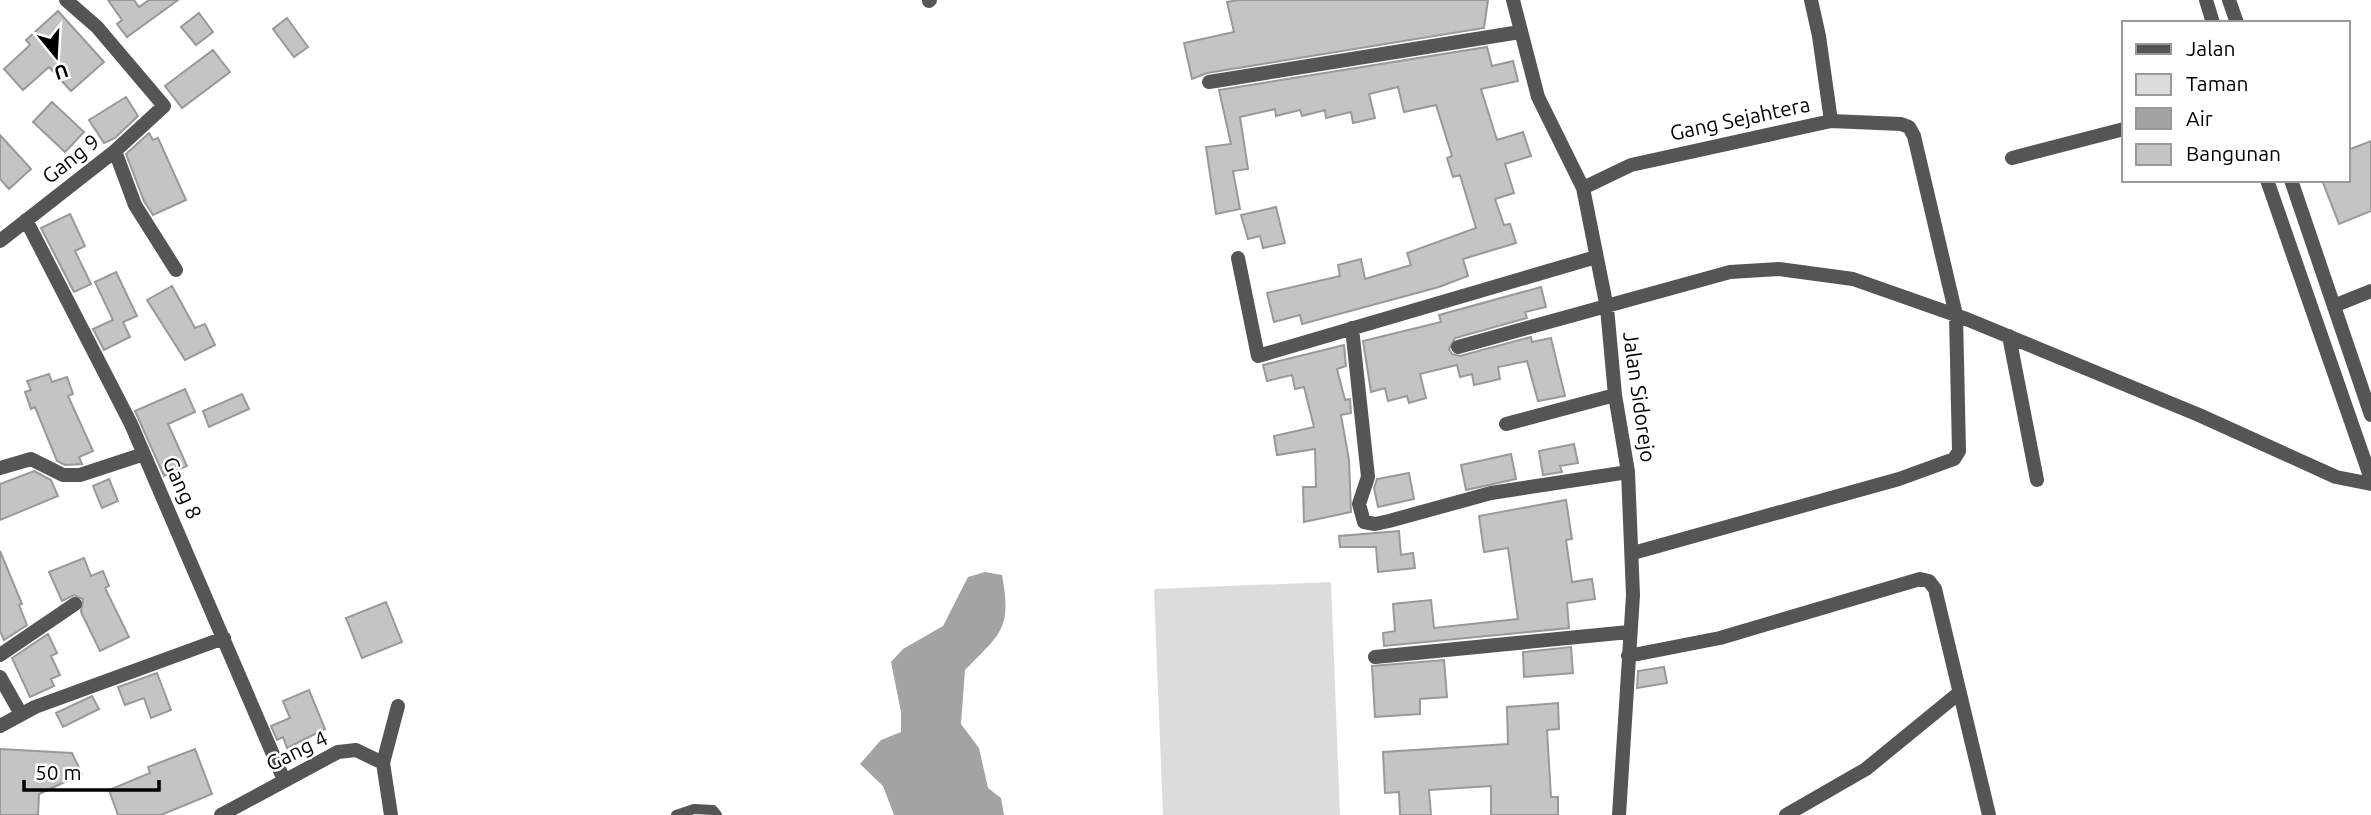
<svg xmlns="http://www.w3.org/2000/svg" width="2371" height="815" font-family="Ubuntu,sans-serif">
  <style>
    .green { fill: #dcdcdc }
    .water { fill: #a3a3a3 }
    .building { fill: #c4c4c4; stroke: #999; stroke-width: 2 }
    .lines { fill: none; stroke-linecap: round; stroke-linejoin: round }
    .service { stroke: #555; stroke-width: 10 }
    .minor { stroke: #555; stroke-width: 14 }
    .tertiary { stroke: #555; stroke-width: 14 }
    .labels { text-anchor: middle; stroke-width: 5; stroke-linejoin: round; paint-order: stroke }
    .street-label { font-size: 21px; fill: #000; stroke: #fff }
  </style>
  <rect width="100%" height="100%" fill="#fff"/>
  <!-- green -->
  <path class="green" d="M1331 582 1340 815H1163L1154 589Z"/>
  <!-- water -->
  <path class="water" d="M985 572 1002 575C1012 629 1001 633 965 670L961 724 979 748 988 788 1001 798 1004 815H894L883 786 860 764 881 740 901 732V712L891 662 903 649 943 626 968 577Z"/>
  <!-- building -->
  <path class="building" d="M108 0H134L139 7 149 0H178L127 37 117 24 122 20Z
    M1238 0H1488L1484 28 1207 73 1192 79 1184 43 1234 32 1227 2Z
    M58 11 104 62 71 91 49 67 23 90 4 69 30 45 26 40Z
    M199 13 213 32 196 45 181 27Z
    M287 18 308 47 294 57 273 29Z
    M1487 47 1492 66 1513 61 1518 81 1481 89 1497 140 1523 132 1531 156 1505 164 1514 193 1495 199 1504 225 1510 224 1516 243 1463 259 1468 276 1439 287 1302 324 1300 315 1274 322 1267 293 1340 276 1338 265 1361 259 1365 279 1411 265 1407 253 1476 228 1460 175 1453 177 1447 158 1452 156 1436 105 1404 112 1398 87 1369 94 1375 118 1353 123 1351 112 1326 118 1325 110 1302 116 1300 110 1276 116 1275 109 1240 117 1248 169 1233 171 1240 209 1216 214 1206 147 1231 144 1219 90Z
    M213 50 230 72 182 108 165 86Z
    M126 97 138 116 115 138 104 143 89 120Z
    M52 102 84 132 65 152 33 122Z
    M149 133 153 140 158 138 186 200 153 215 144 201 126 154Z
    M0 135 31 169 9 189 0 179Z
    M2371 141V211L2339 224 2322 180H2348V150Z
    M1276 207 1285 243 1263 248 1260 236 1248 239 1241 215Z
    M70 214 85 246 75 251 91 284 74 292 41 228Z
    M116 272 137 316 123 322 130 337 104 350 93 329 113 320 95 282Z
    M172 286 195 328 205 324 215 345 185 360 147 300Z
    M1541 287 1546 307 1525 312 1527 318 1455 338 1449 349 1452 354 1460 356 1531 337 1532 342 1551 338 1565 396 1538 401 1527 361 1498 367 1500 379 1474 385 1472 374 1460 377 1457 365 1420 374 1426 398 1409 403 1407 396 1388 401 1385 388 1371 392 1363 341 1441 322 1439 315Z
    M1344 345 1346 366 1337 369 1345 400 1350 399 1351 413 1341 415 1349 460 1351 512 1304 522 1303 487H1316L1315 449 1277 455 1274 436 1314 427 1304 387 1295 389 1292 375 1267 381 1263 365Z
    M49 374 52 382 67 377 73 394 68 396 93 451 79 457 82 464 65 465 57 461 35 407 31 409 25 392 31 390 27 381Z
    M185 389 195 412 168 424 187 466 164 476 135 411Z
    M242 394 249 409 209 427 203 411Z
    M1574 444 1578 463 1560 466 1562 472 1543 475 1539 451Z
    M1511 454 1516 479 1466 490 1461 465Z
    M34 471 51 480 58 496 0 520V484Z
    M1409 473 1414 499 1378 507 1374 488 1377 479Z
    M109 479 118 501 102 508 93 486Z
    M1566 500 1572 539 1566 540 1572 582 1592 579 1595 599 1567 603 1569 628 1384 646 1383 633 1395 631 1393 604 1431 600 1434 628 1518 619 1508 548 1484 552 1479 516Z
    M1399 531 1401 555 1413 553 1415 568 1378 572 1376 547H1340L1339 536Z
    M0 551 22 604 19 605 27 625 4 640 0 631Z
    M84 558 91 576 103 571 109 586 105 588 129 637 100 651 81 612 83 599 74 595 62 601 49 572Z
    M386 602 402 642 362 658 346 618Z
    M48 634 57 653 51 656 60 675 51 679 54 686 30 697 12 658Z
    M1571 647 1573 673 1524 677 1523 652Z
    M1444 660 1447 697 1420 699V714L1375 717 1372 666Z
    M1664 667 1667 683 1637 688 1638 671Z
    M157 673 171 710 151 718 144 698 125 705 118 687Z
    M309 690 325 729 287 748 283 737 277 740 271 726 290 718 283 701Z
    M92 696 99 709 63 727 56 713Z
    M1558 703 1559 729 1547 730 1551 797H1558V815H1491V786L1429 790 1431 815H1400L1399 792 1385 793 1383 752 1508 744 1507 707Z
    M0 749 72 753 82 774 39 794 38 815H0Z
    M195 749 212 794 161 815H118L109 790 150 773 148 767Z"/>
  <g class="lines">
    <!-- service -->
    <path class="service" d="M676 815 694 809 713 810 717 815"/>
    <!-- minor -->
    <path class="minor" d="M1513 0 1538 97 1583 188 1607 308 1615 395 1628 472 1633 595 1619 815
      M929 1 930 0
      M1209 82 1520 32
      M115 151 135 205 176 270
      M2012 158 2124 129
      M1583 188 1631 165 1831 121 1819 36 1811 0
      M26 220 131 424 284 780
      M0 241 115 151 164 106 97 27 66 0
      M1238 258 1258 356 1596 257
      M2336 305 2371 291
      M1352 328 1368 477 1359 504 1364 522 1375 524 1389 521 1491 493 1628 472
      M2009 336 2037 480
      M1458 347 1730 272 1779 269 1853 279 1964 318 2199 415 2336 477 2371 484
      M1506 424 1615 395
      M0 468 31 459 63 475H80L144 454
      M1633 553 1899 479 1954 459 1959 451 1956 315 1914 136 1909 127 1901 124 1831 121
      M0 655 75 604
      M1628 656 1720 638 1920 579 1929 581 1935 589 1989 815
      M1375 657 1629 632
      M0 677 21 714
      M0 726 35 707 224 638
      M383 763 398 706
      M221 815 338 752 356 750 383 763 391 815
      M1786 815 1866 769 1959 693"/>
    <!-- tertiary -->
    <path class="tertiary" d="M2206 0 2213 23
      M2229 0 2237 23
      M2267 180 2371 479
      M2291 180 2371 415"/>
  </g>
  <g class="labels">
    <!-- street labels -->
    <g class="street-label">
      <text transform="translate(1740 119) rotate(-12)" y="7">Gang Sejahtera</text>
      <text transform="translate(71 159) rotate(-38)" y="7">Gang 9</text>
      <text transform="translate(1639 397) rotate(82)" y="7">Jalan Sidorejo</text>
      <text transform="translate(182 488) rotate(66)" y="7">Gang 8</text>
      <text transform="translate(297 751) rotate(-26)" y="7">Gang 4</text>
    </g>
  </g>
  <!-- legend -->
  <rect x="2122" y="21" width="228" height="161" fill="#ffffff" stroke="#999999" stroke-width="2"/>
  <rect x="2136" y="44" width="35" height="10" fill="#555555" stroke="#999999" stroke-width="2"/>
  <text x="2186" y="56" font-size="21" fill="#000000">Jalan</text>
  <rect x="2136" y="74" width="35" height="21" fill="#dcdcdc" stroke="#999999" stroke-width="2"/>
  <text x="2186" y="91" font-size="21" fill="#000000">Taman</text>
  <rect x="2136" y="108" width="35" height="21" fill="#a3a3a3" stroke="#999999" stroke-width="2"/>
  <text x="2186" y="126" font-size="21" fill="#000000">Air</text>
  <rect x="2136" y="144" width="35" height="21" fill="#c4c4c4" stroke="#999999" stroke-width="2"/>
  <text x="2186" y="161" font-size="21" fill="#000000">Bangunan</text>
  <!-- north arrow -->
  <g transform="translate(56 56) rotate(162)" stroke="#ffffff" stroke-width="5" paint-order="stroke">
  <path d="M0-5L12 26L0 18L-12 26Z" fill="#000000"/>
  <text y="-10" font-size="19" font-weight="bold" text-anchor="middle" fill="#000000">U</text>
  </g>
  <!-- scale -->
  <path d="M24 780v10h135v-10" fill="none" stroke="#000000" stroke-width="3.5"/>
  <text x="35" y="780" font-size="21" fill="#000000" stroke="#ffffff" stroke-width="5" paint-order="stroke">50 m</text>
</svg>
